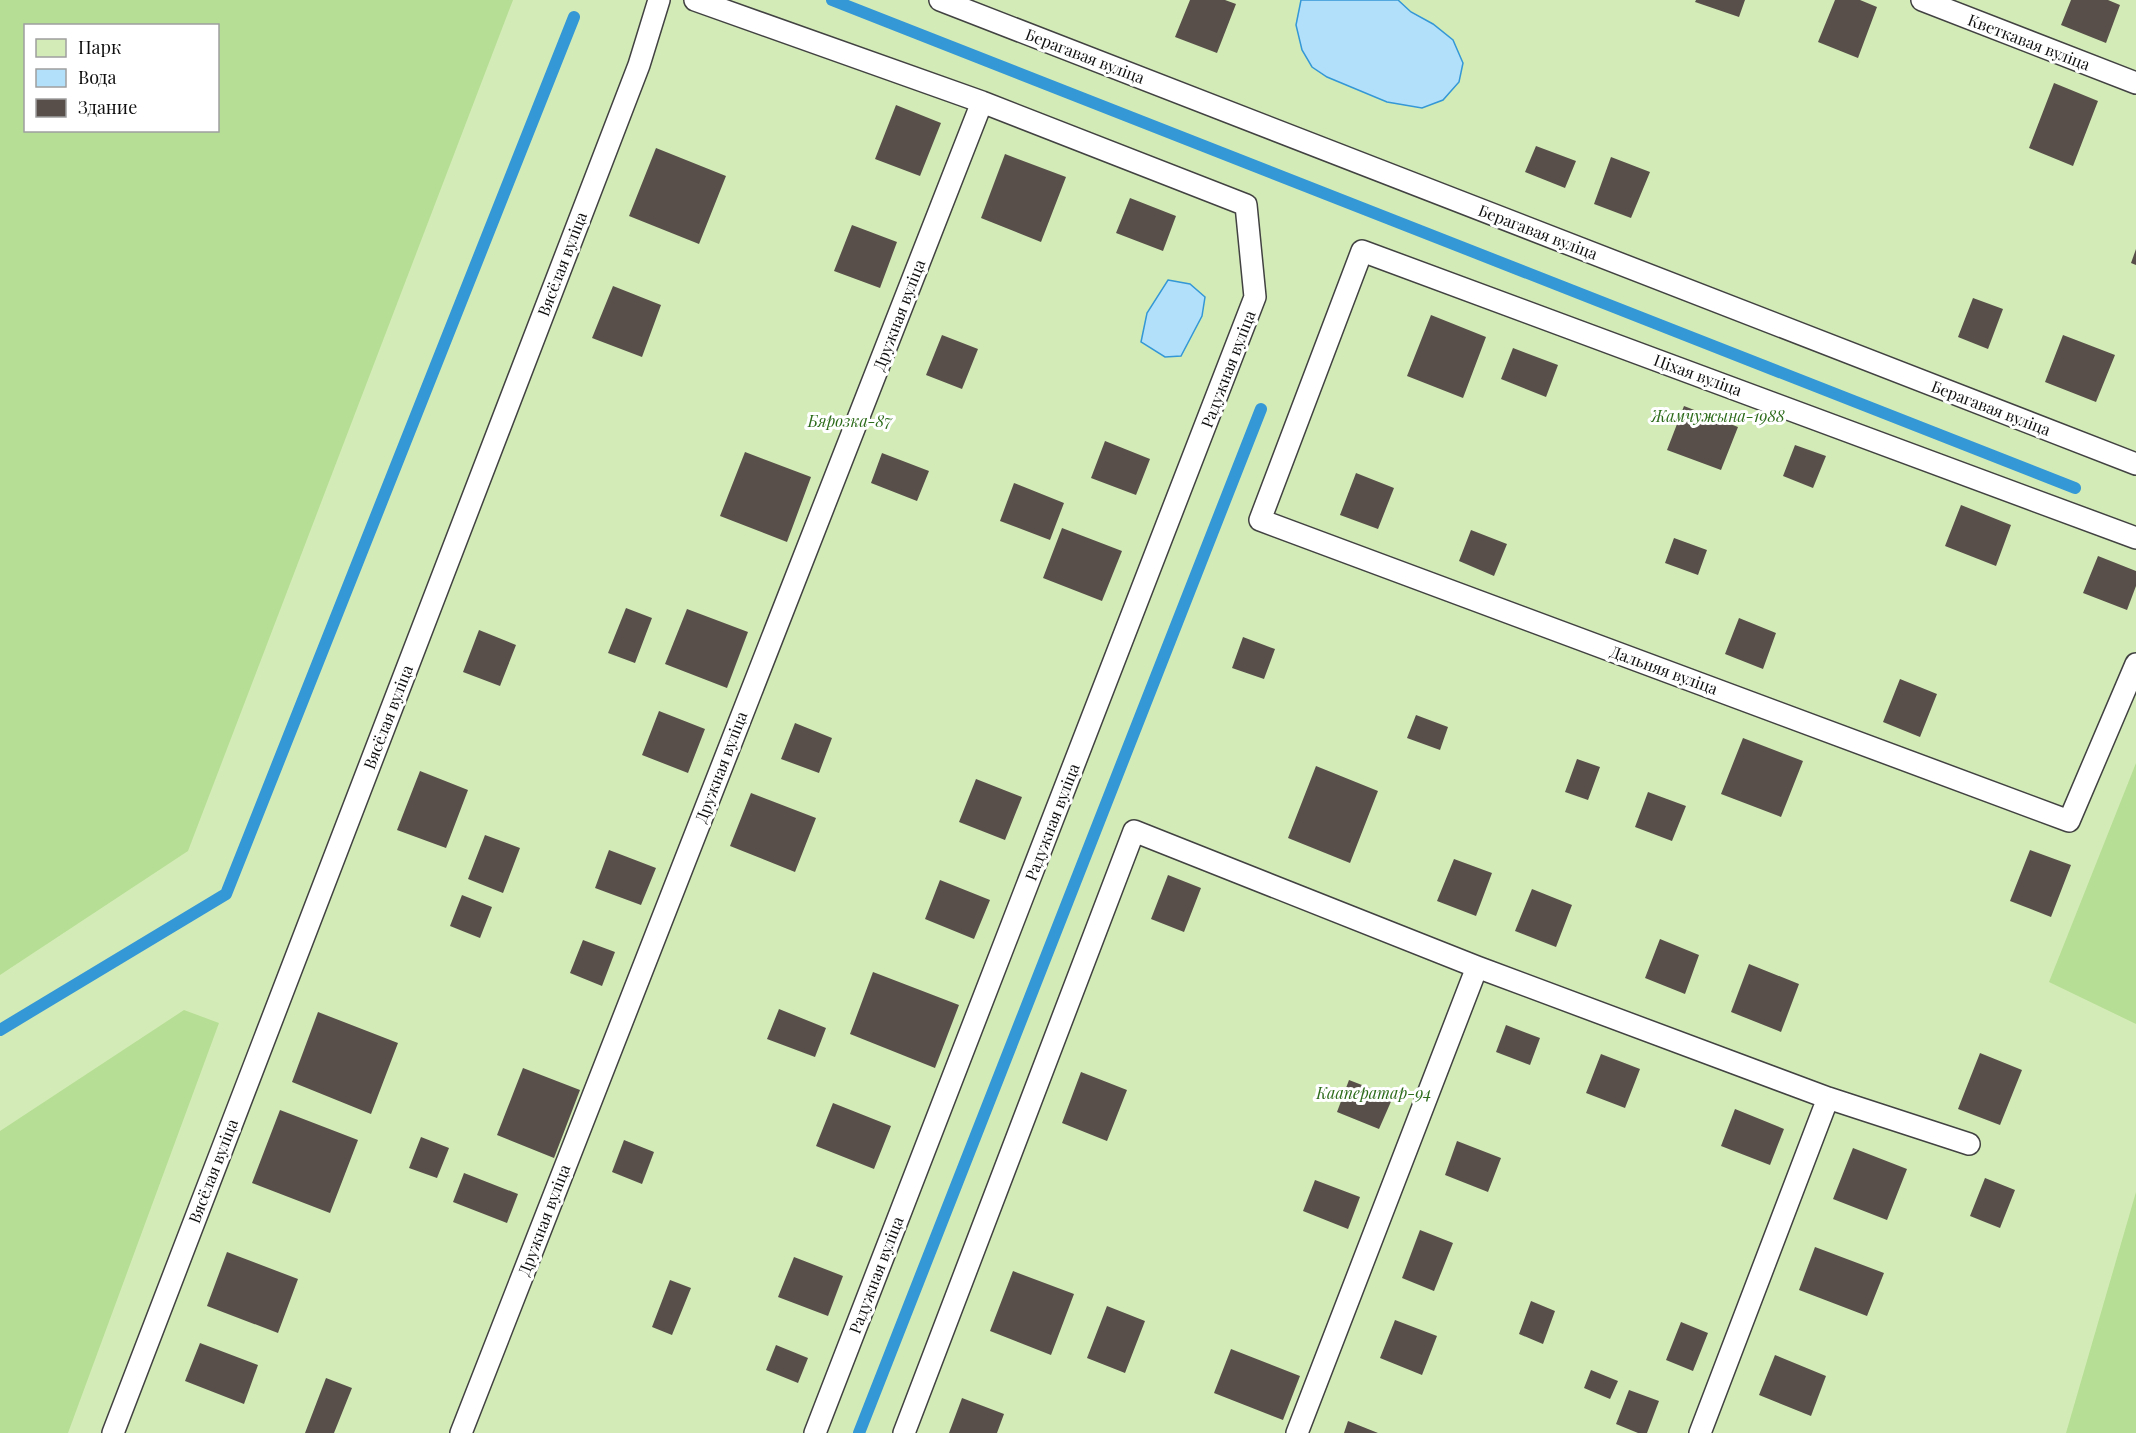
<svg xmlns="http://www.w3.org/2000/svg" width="2136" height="1433" font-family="'Playfair Display',serif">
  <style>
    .green { fill: #d3ecb7; fill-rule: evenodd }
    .forest { fill: #b7de95; fill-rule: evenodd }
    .water { fill: #b2e0fa; stroke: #3497d6; stroke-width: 1.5 }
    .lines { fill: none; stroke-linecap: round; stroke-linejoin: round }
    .stream { stroke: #3497d6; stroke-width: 12 }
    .building { fill: #584f4a }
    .service-casing { stroke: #424242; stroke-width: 24 }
    .service { stroke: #fff; stroke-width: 21 }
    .labels { text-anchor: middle; stroke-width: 6; stroke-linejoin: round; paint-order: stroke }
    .street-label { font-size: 16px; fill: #0f0f0f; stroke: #fff }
    .park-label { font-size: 16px; font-style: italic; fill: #2c6b1a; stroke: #fff }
  </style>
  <rect width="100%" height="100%" fill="#fffcf0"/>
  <!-- green -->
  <path class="green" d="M0 0H2136V1433H0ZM26 26H218V130H26Z"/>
  <!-- forest -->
  <path class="forest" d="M0 0H513L188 851 0 975ZM26 26H218V130H26Z
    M2136 763V1024L2049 982Z
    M184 1010 219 1023 68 1433H0V1131Z
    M2136 1192V1433H2066Z"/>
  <!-- water -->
  <path class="water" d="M1301 0H1398L1411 12 1433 24 1453 40 1463 63 1459 82 1443 100 1422 108 1387 102 1327 77 1312 67 1302 50 1296 25Z
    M1168 280 1190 284 1205 297 1202 316 1181 356 1165 357 1141 342 1147 313Z"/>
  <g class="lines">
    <!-- stream -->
    <path class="stream" d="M832 0 2075 488
      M0 1030 226 894 574 17
      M859 1433 1261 409"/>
  </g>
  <!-- building -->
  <path class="building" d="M1190 0H1225L1236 4 1217 53 1175 37Z
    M1696 0H1745L1739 17 1695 2Z
    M1835 0H1860L1877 7 1858 58 1818 42Z
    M2071 0H2108L2120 5 2106 43 2061 25Z
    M2054 83 2098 101 2073 166 2029 148Z
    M896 105 941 123 920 176 875 159Z
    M1536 146 1576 161 1565 188 1525 172Z
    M656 148 726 176 699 244 629 216Z
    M1005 154 1066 177 1041 242 981 218Z
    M1611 157 1650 172 1631 218 1594 204Z
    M1130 198 1176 216 1163 251 1116 233Z
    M852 225 897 242 880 288 834 271Z
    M2136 249V265L2131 263Z
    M613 286 661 305 642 357 592 338Z
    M1973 298 2003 309 1988 349 1958 337Z
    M1431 315 1486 337 1463 398 1407 376Z
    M942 335 978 349 962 389 926 375Z
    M2063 335 2115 355 2096 402 2045 382Z
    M1513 348 1558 365 1546 397 1501 379Z
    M1684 406 1738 427 1721 470 1667 450Z
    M1105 441 1150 459 1136 495 1091 478Z
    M1795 445 1826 456 1813 488 1783 476Z
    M745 452 811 477 787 542 720 516Z
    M882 453 929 471 917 501 871 483Z
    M1356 473 1394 488 1378 529 1340 515Z
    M1014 483 1064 503 1050 540 1000 521Z
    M1961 505 2011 525 1996 566 1945 546Z
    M1062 528 1122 551 1102 601 1043 578Z
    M1471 530 1507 544 1494 576 1459 561Z
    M1674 538 1707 550 1698 575 1665 563Z
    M2098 556 2136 571V586L2127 610 2083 593Z
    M626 608 652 618 635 663 608 653Z
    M687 609 748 632 727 688 665 664Z
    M1739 618 1776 633 1763 669 1725 654Z
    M479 630 516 645 500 686 463 672Z
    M1243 637 1275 649 1264 679 1232 668Z
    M1900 679 1937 694 1920 737 1883 722Z
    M659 711 705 729 688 773 642 755Z
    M1416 715 1448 727 1440 750 1407 738Z
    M795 723 832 738 819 773 781 759Z
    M1743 738 1803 761 1781 817 1721 794Z
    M1577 759 1600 767 1588 800 1565 792Z
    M1316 766 1378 791 1350 863 1288 838Z
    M420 771 468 790 446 848 397 830Z
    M976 779 1022 797 1005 840 959 822Z
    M1648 792 1686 806 1672 841 1635 827Z
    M751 793 816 818 795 872 730 846Z
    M485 835 520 848 503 893 468 879Z
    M609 850 656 868 641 905 595 888Z
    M2030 850 2071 865 2051 917 2010 901Z
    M1454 859 1492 873 1476 916 1437 901Z
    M1168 875 1201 888 1184 932 1151 919Z
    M940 880 990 900 974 939 925 919Z
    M1532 889 1572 905 1556 947 1515 931Z
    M462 895 492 907 480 938 450 926Z
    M1660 939 1699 955 1685 994 1645 978Z
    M583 940 615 952 602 986 570 973Z
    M1749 964 1799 984 1781 1032 1731 1012Z
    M873 972 959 1005 935 1068 850 1034Z
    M779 1009 826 1028 815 1057 767 1039Z
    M318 1012 398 1043 371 1114 292 1082Z
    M1506 1025 1540 1038 1530 1065 1496 1052Z
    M1980 1053 2022 1070 2000 1125 1958 1109Z
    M1601 1054 1640 1069 1625 1108 1586 1093Z
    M523 1068 580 1090 554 1158 497 1135Z
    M1081 1072 1127 1090 1107 1141 1062 1123Z
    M1349 1080 1393 1097 1379 1129 1337 1112Z
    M833 1103 891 1126 874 1169 816 1146Z
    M1735 1109 1784 1129 1770 1165 1721 1146Z
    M280 1110 358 1140 330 1213 252 1183Z
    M421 1137 449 1148 437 1178 409 1168Z
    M624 1140 654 1152 642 1184 612 1172Z
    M1457 1141 1501 1158 1488 1192 1445 1175Z
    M1853 1148 1907 1169 1887 1220 1833 1199Z
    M464 1173 518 1194 507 1223 453 1202Z
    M1985 1178 2015 1190 2000 1228 1970 1216Z
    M1315 1180 1360 1197 1348 1229 1303 1211Z
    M1420 1230 1453 1243 1434 1291 1402 1278Z
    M1815 1247 1884 1273 1867 1316 1799 1290Z
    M227 1252 298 1279 278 1333 207 1306Z
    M794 1257 843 1276 828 1316 778 1297Z
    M1013 1271 1074 1294 1051 1355 990 1331Z
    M670 1280 691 1288 672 1335 652 1327Z
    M1531 1301 1555 1311 1543 1344 1519 1334Z
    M1107 1306 1145 1321 1125 1373 1087 1358Z
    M1395 1320 1437 1336 1422 1375 1380 1358Z
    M1681 1322 1708 1333 1693 1371 1666 1360Z
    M200 1343 258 1365 244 1404 185 1381Z
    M776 1345 808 1358 798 1383 766 1370Z
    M1231 1349 1300 1376 1283 1420 1214 1393Z
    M1775 1355 1826 1376 1811 1416 1759 1395Z
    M1591 1370 1618 1381 1610 1399 1584 1388Z
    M326 1378 352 1388 334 1433H305Z
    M1629 1390 1659 1401 1647 1433H1638L1616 1424Z
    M962 1398 1004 1414 997 1433H949Z
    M1348 1421 1378 1433H1344Z"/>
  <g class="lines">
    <!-- service casing -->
    <g class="service-casing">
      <path id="service" d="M695 0 982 102 1246 205 1255 297 815 1433
        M940 0 2136 464
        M1922 0 2136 83
        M2136 538 1362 251 1260 520 2069 821 2136 664
        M1828 1098 1969 1144
        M113 1433 639 65 659 0
        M461 1433 982 102
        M904 1433 1134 831 1477 967 1828 1098 1700 1433
        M1297 1433 1477 967"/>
    </g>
    <!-- service -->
    <use href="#service" class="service"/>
  </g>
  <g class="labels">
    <!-- street labels -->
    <g class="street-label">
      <text transform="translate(2029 42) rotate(21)" y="6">Кветкавая вуліца</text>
      <text transform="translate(1085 56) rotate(21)" y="6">Берагавая вуліца</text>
      <text transform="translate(1538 232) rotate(21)" y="6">Берагавая вуліца</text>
      <text transform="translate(562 264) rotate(-69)" y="6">Вясёлая вуліца</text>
      <text transform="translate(899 315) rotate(-69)" y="6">Дружная вуліца</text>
      <text transform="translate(1228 369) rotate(-69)" y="6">Радужная вуліца</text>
      <text transform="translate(1698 375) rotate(20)" y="6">Ціхая вуліца</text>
      <text transform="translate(1991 408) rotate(21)" y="6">Берагавая вуліца</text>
      <text transform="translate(1664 670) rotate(20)" y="6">Дальняя вуліца</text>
      <text transform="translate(388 717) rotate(-69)" y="6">Вясёлая вуліца</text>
      <text transform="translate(721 767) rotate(-69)" y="6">Дружная вуліца</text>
      <text transform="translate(1052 822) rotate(-69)" y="6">Радужная вуліца</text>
      <text transform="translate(213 1171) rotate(-69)" y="6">Вясёлая вуліца</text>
      <text transform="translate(544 1220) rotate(-69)" y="6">Дружная вуліца</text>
      <text transform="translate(876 1275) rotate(-69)" y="6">Радужная вуліца</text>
    </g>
    <!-- park labels -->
    <g class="park-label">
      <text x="1718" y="422">Жамчужына-1988</text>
      <text x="850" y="427">Бярозка-87</text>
      <text x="1374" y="1099">Кааператар-94</text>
    </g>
  </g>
  <!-- legend -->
  <rect x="24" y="24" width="195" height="108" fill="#ffffff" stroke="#9f9f9f" stroke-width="1.5"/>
  <rect x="36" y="39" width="30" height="18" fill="#d3ecb7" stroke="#9f9f9f" stroke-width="1.5"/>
  <text x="78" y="54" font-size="18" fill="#0f0f0f">Парк</text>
  <rect x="36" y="69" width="30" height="18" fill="#b2e0fa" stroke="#9f9f9f" stroke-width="1.5"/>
  <text x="78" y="84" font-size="18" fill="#0f0f0f">Вода</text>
  <rect x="36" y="99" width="30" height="18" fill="#584f4a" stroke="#9f9f9f" stroke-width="1.5"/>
  <text x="78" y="114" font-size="18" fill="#0f0f0f">Здание</text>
</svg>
